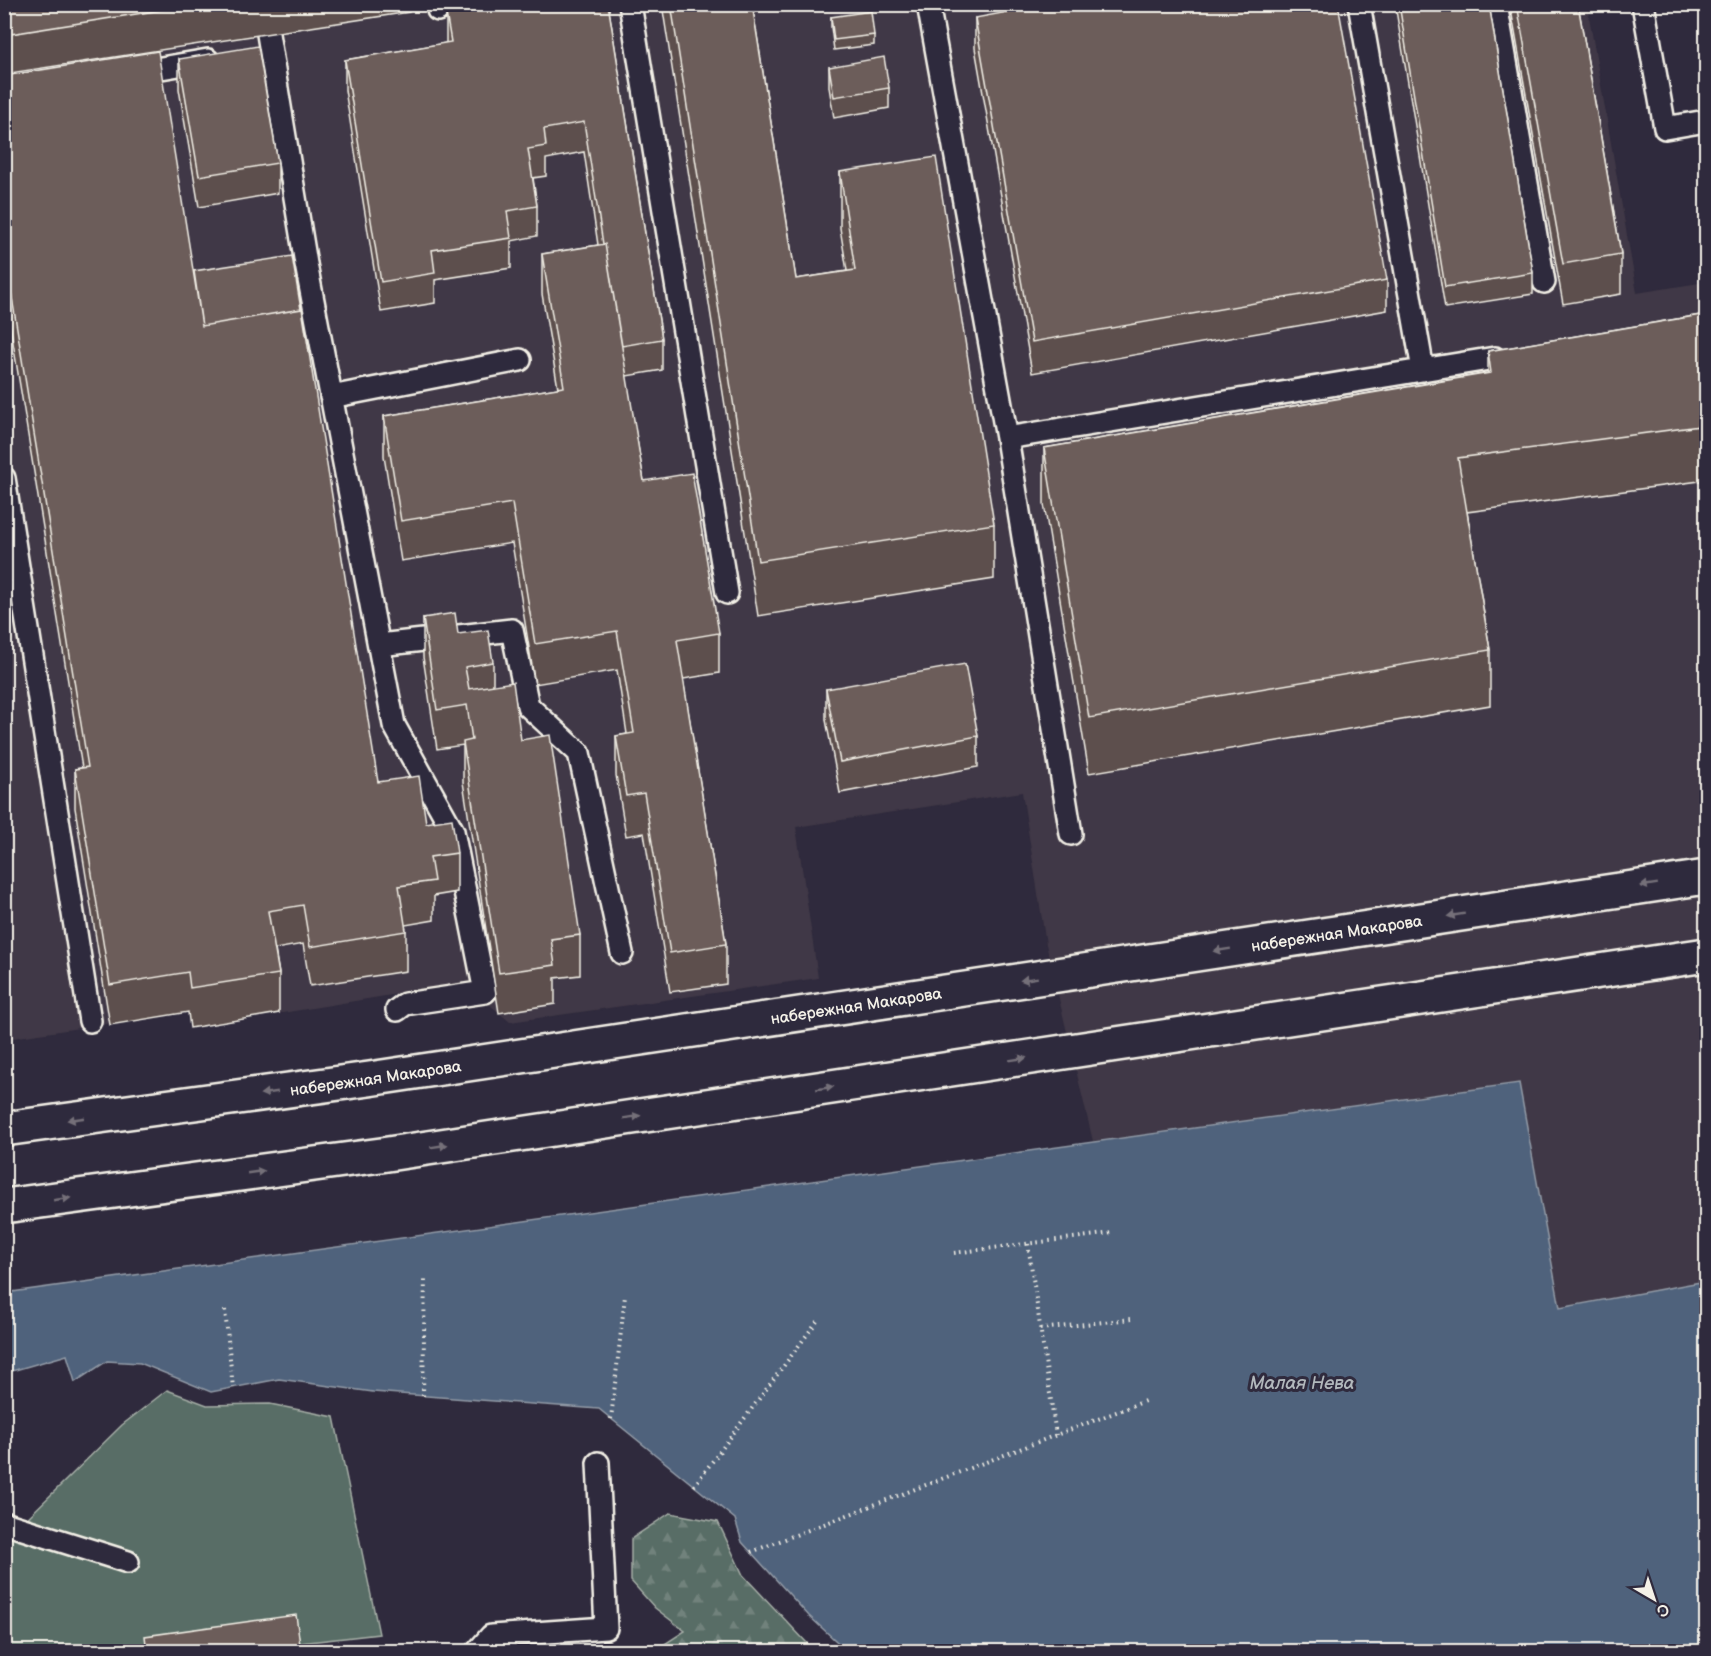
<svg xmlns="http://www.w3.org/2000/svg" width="1711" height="1656" font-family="'Balsamiq Sans',sans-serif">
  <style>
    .built { fill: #413946 }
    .green { fill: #596d66; stroke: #a6afa7; stroke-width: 1.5 }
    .forest { fill: url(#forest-firs); stroke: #a6afa7; stroke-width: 1.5 }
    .water { fill: #50627b; stroke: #929ba7; stroke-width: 1.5 }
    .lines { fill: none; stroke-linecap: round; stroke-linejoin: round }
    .lane-casing { stroke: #f4f1e8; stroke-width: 26 }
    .secondary-casing { stroke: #f4f1e8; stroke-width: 38 }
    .path { stroke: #f4f1e8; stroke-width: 4; stroke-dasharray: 1.5 4.5; stroke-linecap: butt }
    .lane { stroke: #2f2a3d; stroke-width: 21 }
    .secondary { stroke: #2f2a3d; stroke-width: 33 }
    .wall { fill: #5d504d; stroke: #f4f1e8; stroke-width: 1.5 }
    .building { fill: #6c5d5a; stroke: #f4f1e8; stroke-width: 1.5 }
    .oneway { fill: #747079 }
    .labels { text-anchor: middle; stroke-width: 6; stroke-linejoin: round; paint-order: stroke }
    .street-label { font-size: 16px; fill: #f4f1e8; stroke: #2f2a3d }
    .water-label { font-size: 18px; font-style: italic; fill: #b2b8bc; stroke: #2f2a3d }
  </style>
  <defs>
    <pattern id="forest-firs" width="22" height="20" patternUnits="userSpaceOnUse" patternTransform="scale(1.5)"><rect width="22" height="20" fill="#596d66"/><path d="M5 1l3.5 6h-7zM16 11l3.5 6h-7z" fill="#71827c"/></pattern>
  </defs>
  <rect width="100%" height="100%" fill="#2f2a3d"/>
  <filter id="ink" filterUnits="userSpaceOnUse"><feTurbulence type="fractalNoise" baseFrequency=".0167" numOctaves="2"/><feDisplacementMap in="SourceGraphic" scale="12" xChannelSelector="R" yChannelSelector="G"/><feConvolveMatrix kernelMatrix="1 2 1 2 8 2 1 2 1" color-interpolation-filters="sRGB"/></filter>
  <g filter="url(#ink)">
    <!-- built -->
    <path class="built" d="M4 5H1587L1637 293 1706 282V1281L1560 1308 1519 1083 1093 1141 1046 944 1022 792 796 827 818 978 510 1022 464 983 190 1028 187 1012 5 1039Z"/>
    <!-- green -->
    <path class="green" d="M167 1390 207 1405 270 1404 334 1417 379 1634 220 1652H5V1540L122 1425Z"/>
    <!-- forest -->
    <path class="forest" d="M670 1513 718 1522 743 1575 807 1643 811 1651H654L685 1631 655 1608 631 1581V1539Z"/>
    <!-- water -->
    <path class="water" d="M1519 1083 1560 1308 1706 1281V1651H847L809 1616 742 1542 735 1519 599 1409 373 1392 279 1379 211 1392 140 1363 107 1361 75 1382 67 1355 5 1373V1293Z"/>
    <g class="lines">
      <!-- lane casing -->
      <g class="lane-casing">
        <path id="lane" d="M437 4 438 10
          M630 4 727 593
          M928 4 1007 438 1071 834
          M1359 4 1423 370
          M1496 4 1544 282
          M1643 4 1665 128 1706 121
          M268 34 306 264 394 725 453 831 485 992 405 1004 397 1010
          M132 73 208 60
          M331 397 520 360
          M1007 438 1495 358
          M4 478 90 1021
          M379 645 512 630 528 706 579 753 622 953
          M4 1523 128 1562
          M477 1652 491 1636 606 1628 598 1463"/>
      </g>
      <!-- secondary casing -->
      <g class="secondary-casing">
        <g id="secondary">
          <path id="s1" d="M4 1129 369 1079 1706 877"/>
          <path d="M4 1206 381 1155 1706 955"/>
        </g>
      </g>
      <!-- path -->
      <path class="path" d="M1028 1244 1056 1435
        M954 1253 1113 1233
        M225 1310 233 1388
        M1040 1329 1131 1319
        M423 1396 425 1276
        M611 1419 625 1296
        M694 1486 818 1320
        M751 1552 1145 1401"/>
      <!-- lane -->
      <use href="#lane" class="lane"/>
      <!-- secondary -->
      <use href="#secondary" class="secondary"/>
    </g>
    <!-- wall -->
    <path class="wall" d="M4 4H409V12L4 74Z
      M608 4 662 339V370L626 376 644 481 719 633V673L683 679 726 944V984L670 992 644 833 626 836 616 775V736L627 734 617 670 535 684 512 543 401 561 384 456V416L558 388 542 294V254L598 245 584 152 546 159V176L533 178 537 206V236L511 241V268L435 280V303L381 312 345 90V60L446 43V13Z
      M662 4H752L796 279 847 271 840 228V172L994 524V579L758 616Z
      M1395 4H1489L1533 273V294L1445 308Z
      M1510 4H1578L1621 254V294L1563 304Z
      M831 17 874 35V45L834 50 831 27Z
      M975 18 1387 280V310L1032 373 975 48Z
      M179 59 278 163V193L199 207 179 89Z
      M829 67 889 88V108L834 118 829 87Z
      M4 76 194 271 378 782 426 823 457 853V892L434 896V920L405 925 406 931V971L310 986 303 944 275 949 279 974V1013L190 1028 188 1012 110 1025 75 808V769L82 768 4 287Z
      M1707 314V480L1467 512 1490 650V705L1089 773 1044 504V448L1488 373V351Z
      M423 618 458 634 493 662V685L521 740 580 935V975L555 978V1004L499 1013 463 782V745L437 749 423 657Z
      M826 689 978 736V767L840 793 826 720Z
      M4 837 6 853V874H4Z"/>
    <!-- building -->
    <path class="building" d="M4 4H199L4 35Z
      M499 4H608L662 339 622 346 605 244H603L584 122 544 129 546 146 528 149 537 206 507 211 511 238 432 250 435 273 381 282 345 60 451 42 446 13Z
      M671 4H752L796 279 855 270 840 172 936 157 994 524 758 561Z
      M1050 4H1338L1387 280 1032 342 975 18Z
      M1399 4H1489L1533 273 1445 287Z
      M1517 4H1578L1621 254 1563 264Z
      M871 11 874 35 834 40 831 17Z
      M258 46 278 163 199 176 179 59Z
      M158 51 202 326 302 309 378 782 419 776 426 823 452 819 457 853 430 857 434 881 399 886 406 931 310 947 303 905 268 911 279 974 190 988 188 972 110 985 75 769 88 767 4 248V76Z
      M884 57 889 88 834 97 829 67Z
      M605 244 644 481 692 473 719 633 677 640 726 944 670 953 644 793 626 796 616 736 634 733 617 631 535 644 512 503 401 521 384 416 564 387 542 254Z
      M292 256 301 309 202 326 194 271Z
      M1707 314V425L1458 458 1490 650 1089 718 1044 448 1491 373 1488 351Z
      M455 613 458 634 488 630 493 662 465 667 469 689 513 682 521 740 550 735 580 935 551 939 555 965 499 973 463 742 472 740 467 705 437 710 423 618Z
      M965 664 978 736 840 762 826 689Z
      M296 1615 301 1652H147L145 1636Z"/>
    <!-- one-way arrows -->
    <defs><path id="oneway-solid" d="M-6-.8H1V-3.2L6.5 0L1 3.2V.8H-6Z" transform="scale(1.5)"/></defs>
    <g class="oneway">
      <use href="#oneway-solid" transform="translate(1649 885) rotate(171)"/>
      <use href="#oneway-solid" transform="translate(1456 915) rotate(171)"/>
      <use href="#oneway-solid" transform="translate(1222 950) rotate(171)"/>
      <use href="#oneway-solid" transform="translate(1029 979) rotate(171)"/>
      <use href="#oneway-solid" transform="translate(1018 1059) rotate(-9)"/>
      <use href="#oneway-solid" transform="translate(825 1088) rotate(-9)"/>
      <use href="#oneway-solid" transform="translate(269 1093) rotate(172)"/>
      <use href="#oneway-solid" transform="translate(632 1117) rotate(-9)"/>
      <use href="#oneway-solid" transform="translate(76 1119) rotate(172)"/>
      <use href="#oneway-solid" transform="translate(439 1146) rotate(-9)"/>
      <use href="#oneway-solid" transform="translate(256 1172) rotate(-8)"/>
      <use href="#oneway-solid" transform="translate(62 1199) rotate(-8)"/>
    </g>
  </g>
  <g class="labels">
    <!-- street labels -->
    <g class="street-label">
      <text dy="6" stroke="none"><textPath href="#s1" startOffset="1347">набережная Макарова</textPath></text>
      <text dy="6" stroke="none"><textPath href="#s1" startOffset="861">набережная Макарова</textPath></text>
      <text dy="6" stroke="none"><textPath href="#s1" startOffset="375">набережная Макарова</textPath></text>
    </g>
    <!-- water labels -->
    <g class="water-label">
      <text x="1302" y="1389">Малая Нева</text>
    </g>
  </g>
  <!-- margin -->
  <rect width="1711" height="1656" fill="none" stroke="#2f2a3d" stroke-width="24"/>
  <rect x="12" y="12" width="1687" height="1632" fill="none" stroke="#f4f1e8" stroke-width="2" filter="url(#ink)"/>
  <!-- north arrow -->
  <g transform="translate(1654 1599) rotate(141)" stroke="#2f2a3d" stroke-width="4.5" paint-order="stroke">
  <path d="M0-4.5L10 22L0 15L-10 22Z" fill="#f4f1e8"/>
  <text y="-9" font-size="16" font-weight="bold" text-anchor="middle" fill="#f4f1e8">С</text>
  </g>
</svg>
